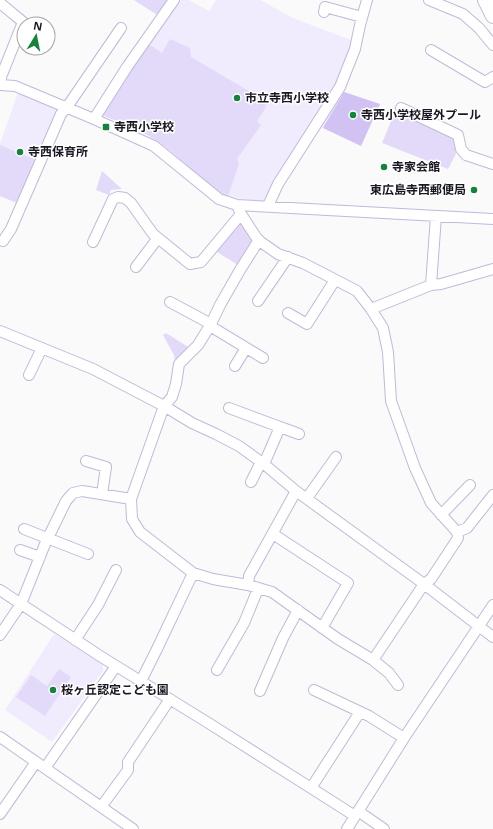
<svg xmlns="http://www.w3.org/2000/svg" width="493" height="829" font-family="'Open Sans','Noto Sans JP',sans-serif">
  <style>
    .built { fill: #f0ebfd }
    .green { fill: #e3daf9 }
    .water { fill: #d2c2f4 }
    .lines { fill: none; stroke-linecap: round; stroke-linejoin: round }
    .minor-casing { stroke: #c2b8da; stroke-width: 12 }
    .highway-casing { stroke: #c2b8da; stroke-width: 16 }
    .minor { stroke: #fff; stroke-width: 10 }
    .highway { stroke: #fff; stroke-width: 14 }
    .poi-dot { fill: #14833b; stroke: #fff; stroke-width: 1.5 }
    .labels { text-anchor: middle; stroke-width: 3; stroke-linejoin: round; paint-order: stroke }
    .poi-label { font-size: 12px; font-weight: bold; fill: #1a1622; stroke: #fff; text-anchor: start }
  </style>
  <rect width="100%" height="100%" fill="#fafafa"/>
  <!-- built -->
  <path class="built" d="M134 0H189L209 11 216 0H260L293 18 356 42 340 88 344 92 380 104 361 146 316 124 269 202 237 198 222 194 204 181 178 157 158 141 148 135 102 115 162 18Z
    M19 90 60 108 17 203 0 196V144Z
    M54 634 103 665V671L52 742 5 710Z"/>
  <!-- green -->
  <path class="green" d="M134 0H173L162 18Z
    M170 39 190 48 191 57 252 93 266 105 265 109 257 121 261 125 237 159 239 164 228 196C205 188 184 160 163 145 145 132 123 124 102 115L146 42 162 53Z
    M396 109 454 137 456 154 448 169 382 143Z
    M0 145 36 160 17 203 0 196Z
    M102 171 122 189 111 190 109 195 96 190Z
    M242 221 252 234 251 244 238 265 217 252 218 250Z
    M166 333 190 348 181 357 175 361 174 355 163 335Z
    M59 669 71 677 45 716 16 697 31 675 47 686Z"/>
  <!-- water -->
  <path class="water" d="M344 92 380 104 361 146 323 128Z"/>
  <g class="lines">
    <!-- minor casing -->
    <g class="minor-casing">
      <path id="minor" d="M429 0 463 14 479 28 493 45
        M0 3 23 22 1 77V85
        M324 12 325 7 362 17
        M431 50 485 82 493 77
        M0 85 15 86 94 119 154 146 219 199 237 205 493 219
        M401 108 458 135 461 149 466 155 493 164
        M94 119 127 67 174 0
        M237 205 241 214 258 240 278 254 303 263 357 291 371 309 383 328 388 352 391 401 415 468 431 503 457 532 458 538 431 579 424 584 373 660 338 639 272 592 248 585 213 579 193 573 140 532 132 519 131 499 164 406 172 397 176 384 179 364 198 345 211 324 220 305 240 270 259 240
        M268 206 278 184 340 87 355 49 360 25 367 0
        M3 241 11 229 61 114 67 107 121 28
        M93 242 113 199 118 197 125 198 131 203 153 234 190 264 201 262 241 214
        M136 267 158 238
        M431 285 436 216
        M258 301 288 257
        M170 302 211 324
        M371 309 431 285 441 284 493 269
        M288 313 307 324 335 280
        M210 326 263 358
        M0 331 93 369 164 406 192 423 216 434 239 446 264 464 296 491 424 584 493 637
        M235 366 246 348
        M29 375 42 348
        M229 408 280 427 264 464
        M280 427 299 434
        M86 461 106 467 102 494
        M251 482 261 462
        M307 498 336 457
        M441 515 470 485
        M24 529 88 554
        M457 532 467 528 493 495
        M273 534 348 583 322 628
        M20 550 40 557
        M248 585 249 576 296 491
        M0 590 100 656 210 724 311 788 355 816
        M0 635 21 604 45 544 66 501 73 493 82 491 131 499
        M75 640 98 605 116 570
        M373 660 389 673 398 685
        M217 670 244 623 258 589
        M141 681 157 649 193 573
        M314 690 369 716 404 738
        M260 691 283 638 298 610
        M0 737 133 829
        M45 768 116 666
        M311 788 360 712
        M101 807 128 770V762L170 699
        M358 811 384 829
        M0 814 36 762
        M347 829 404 738 493 605"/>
    </g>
    <!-- highway casing -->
    <g class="highway-casing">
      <path id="highway" d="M485 0 493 16"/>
    </g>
    <!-- minor -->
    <use href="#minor" class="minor"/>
    <!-- highway -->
    <use href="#highway" class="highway"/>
  </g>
  <!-- markers -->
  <g class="poi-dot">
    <circle cx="237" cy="98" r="4"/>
    <circle cx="353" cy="115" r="4"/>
    <rect x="102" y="123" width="8" height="8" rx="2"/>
    <circle cx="20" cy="152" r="4"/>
    <circle cx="384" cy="167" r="4"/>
    <circle cx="474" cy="190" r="4"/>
    <circle cx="53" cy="690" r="4"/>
  </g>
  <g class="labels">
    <!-- poi labels -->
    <g class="poi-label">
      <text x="245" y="102">市立寺西小学校</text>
      <text x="361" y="119">寺西小学校屋外プール</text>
      <text x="114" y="131">寺西小学校</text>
      <text x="28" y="156">寺西保育所</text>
      <text x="392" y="171">寺家会館</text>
      <text x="466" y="194" text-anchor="end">東広島寺西郵便局</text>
      <text x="61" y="694">桜ヶ丘認定こども園</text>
    </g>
  </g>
  <!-- north arrow -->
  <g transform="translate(36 36) rotate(10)"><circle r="19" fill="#ffffff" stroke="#a3a2a7"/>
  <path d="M0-3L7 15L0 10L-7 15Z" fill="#14833b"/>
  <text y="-6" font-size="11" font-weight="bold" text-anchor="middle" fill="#1a1622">N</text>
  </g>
</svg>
